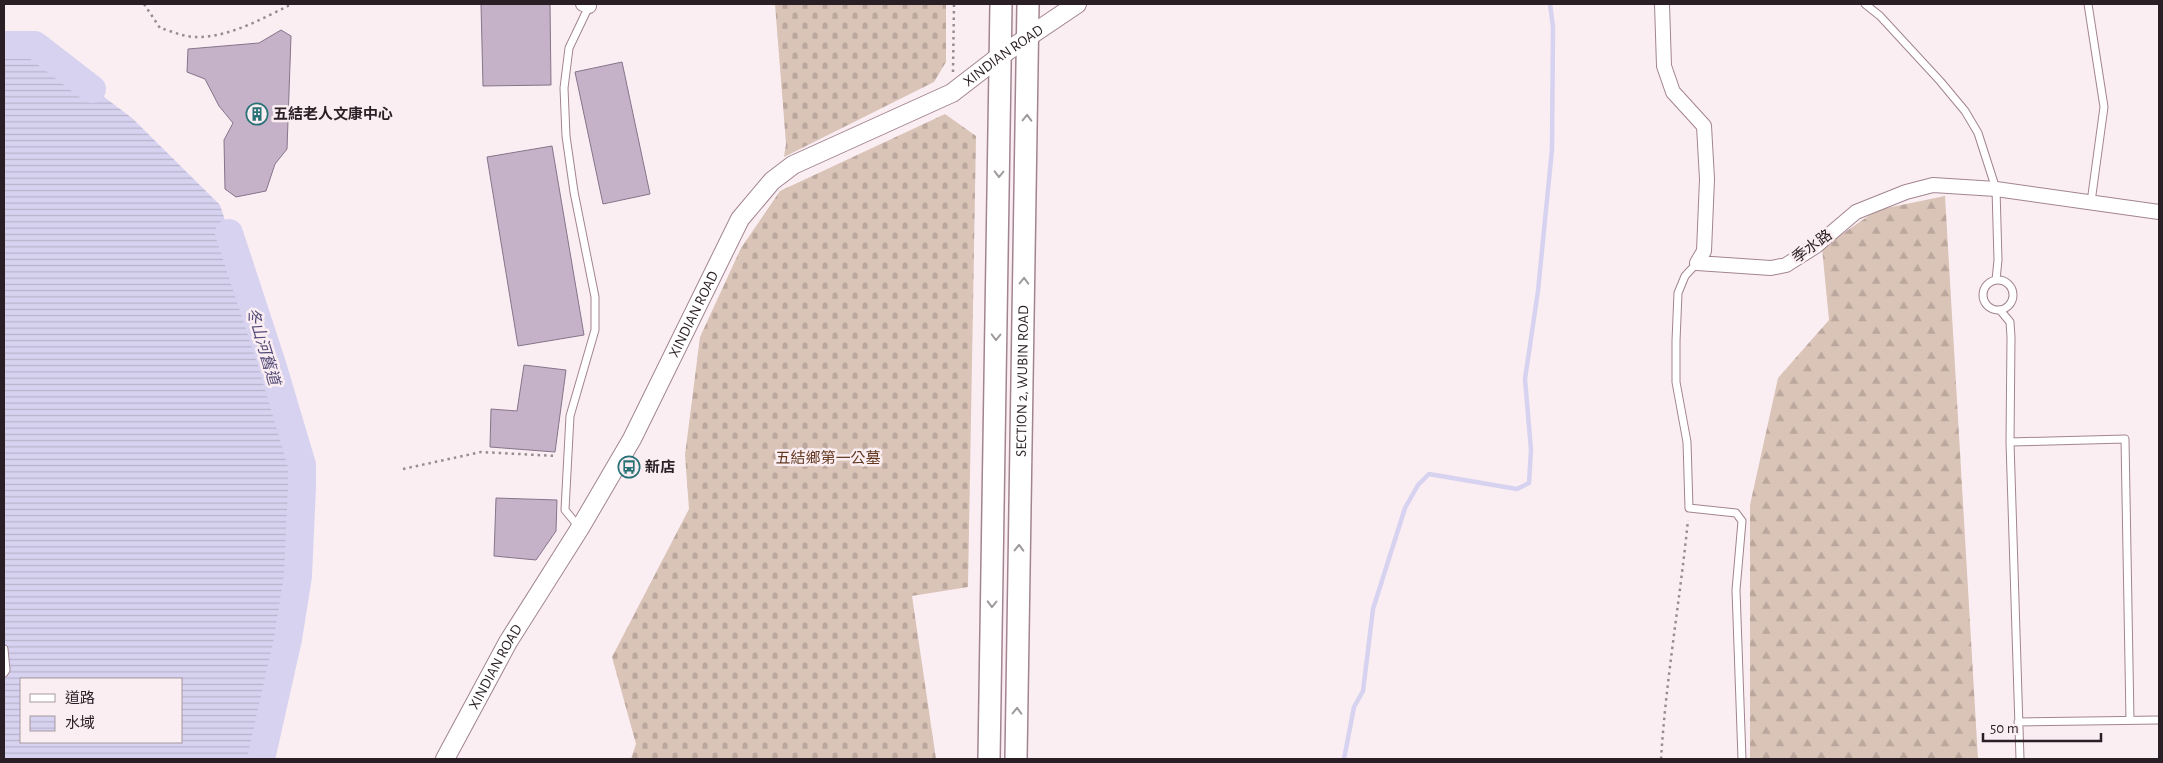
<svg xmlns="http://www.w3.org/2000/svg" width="2163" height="763" font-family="'Alegreya Sans','Noto Sans TC',sans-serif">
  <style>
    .forest { fill: url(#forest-firs) }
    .cemetery { fill: url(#cemetery-stones) }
    .water { fill: url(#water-rules); fill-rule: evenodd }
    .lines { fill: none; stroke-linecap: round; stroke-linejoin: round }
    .stream { stroke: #d6d2ef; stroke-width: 4.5 }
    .river { stroke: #d6d2ef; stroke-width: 28 }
    .building { fill: #c5b1c8; stroke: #86748a }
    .service-casing { stroke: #a28491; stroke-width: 9 }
    .minor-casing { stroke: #a28491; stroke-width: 16 }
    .tertiary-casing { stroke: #a28491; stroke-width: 20 }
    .primary-casing { stroke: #a28491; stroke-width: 24 }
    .path { stroke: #988c91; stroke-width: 2.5; stroke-dasharray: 2.5 4; stroke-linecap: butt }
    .service { stroke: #fff; stroke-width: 7 }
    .minor { stroke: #fff; stroke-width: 14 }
    .tertiary { stroke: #fff; stroke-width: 18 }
    .primary { stroke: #fff; stroke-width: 21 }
    .oneway { stroke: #9f9a9c }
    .labels { text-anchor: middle; stroke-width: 5; stroke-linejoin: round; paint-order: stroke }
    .street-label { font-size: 15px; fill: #2a1f24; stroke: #fbeef3 }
    .poi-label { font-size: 15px; font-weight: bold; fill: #2a1f24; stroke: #fbeef3; text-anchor: start }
    .park-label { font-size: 15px; fill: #633920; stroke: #fbeef3 }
    .water-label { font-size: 16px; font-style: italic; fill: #554e79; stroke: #fbeef3 }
  </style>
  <defs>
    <pattern id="forest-firs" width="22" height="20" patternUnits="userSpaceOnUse" patternTransform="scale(1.25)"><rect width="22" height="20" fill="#dac3b7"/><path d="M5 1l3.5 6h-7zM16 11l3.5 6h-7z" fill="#bba79d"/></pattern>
    <pattern id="cemetery-stones" width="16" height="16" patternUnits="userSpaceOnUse" patternTransform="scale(1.25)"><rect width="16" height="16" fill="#dac3b7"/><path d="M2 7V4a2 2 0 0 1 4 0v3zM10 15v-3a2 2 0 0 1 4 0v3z" fill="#bba79d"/></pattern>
    <pattern id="water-rules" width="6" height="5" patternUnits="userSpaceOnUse" patternTransform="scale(1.25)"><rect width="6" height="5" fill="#d6d2ef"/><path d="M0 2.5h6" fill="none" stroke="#b8b4cd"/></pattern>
  </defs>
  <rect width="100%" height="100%" fill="#fbeef3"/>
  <!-- forest -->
  <path class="forest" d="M1945 196 1978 759H1750V505L1778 378 1829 320 1822 248 1877 210Z"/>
  <!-- cemetery -->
  <path class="cemetery" d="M775 4H946V62L934 82 784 157 786 144Z
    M945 114 976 136 968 587 912 596 936 759H631L636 744 612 657 689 509 685 455 700 337 741 248 780 191Z"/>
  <!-- water -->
  <path class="water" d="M35 45 132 118 220 205 272 364 262 335 297 444 302 465V487L298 576 288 639 260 759H4V53ZM21 679H181V742H21Z"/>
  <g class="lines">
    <!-- stream -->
    <path class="stream" d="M1344 759 1354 707 1363 691 1373 609 1405 508 1418 485 1429 474 1517 489 1529 483 1531 450 1525 379 1538 291 1552 149 1553 27 1550 4"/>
    <!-- river -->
    <path class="river" d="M4 45H35L92 89
      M229 233 272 364 302 465V487L298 576 288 639 261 759"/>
  </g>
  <!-- building -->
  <path class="building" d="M481 4H550L551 85 483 86Z
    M281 30 291 36 287 149 275 164 266 191 236 197 225 189 224 140 233 123 219 106 205 79 187 72 188 49 259 43Z
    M622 62 650 194 603 204 575 72Z
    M552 146 584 335 518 346 487 157Z
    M524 365 566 370 555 452 490 447 491 409 517 411Z
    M496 498 557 500 556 531 536 560 494 556Z"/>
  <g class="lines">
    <!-- service casing -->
    <g class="service-casing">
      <path id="service" d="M1865 4 1880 16 1940 81 1965 111 1978 133 1996 189 1998 260 1996 280
        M2088 4 2104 107 2091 202
        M1697 263 1685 276 1678 293 1676 341V382L1687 442 1689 508 1736 513 1742 521 1736 590 1742 759
        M1983 295a15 15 0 1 1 30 0a15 15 0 1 1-30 0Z
        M2000 310 2010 322 2011 337 2010 442 2020 759
        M2010 442 2125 439 2130 720
        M579 527 565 510 570 416 595 330V297L574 192 566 136 564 88 569 48 590 4
        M4 649 6 670 4 673
        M2018 722 2159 720"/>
    </g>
    <!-- minor casing -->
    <g class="minor-casing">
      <path id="minor" d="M583 4 589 6
        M1662 4 1664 66 1673 92 1704 126 1707 179 1704 251 1697 263 1771 268 1786 265 1816 246 1856 212 1906 192 1933 185 1996 189 2159 212"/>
    </g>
    <!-- tertiary casing -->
    <g class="tertiary-casing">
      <g id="tertiary">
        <path id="s1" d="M445 759 508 642 580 528 632 439 740 219 772 181 793 165 952 93 1000 56 1077 4"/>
      </g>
    </g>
    <!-- primary casing -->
    <g class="primary-casing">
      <g id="primary">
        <path d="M989 759 1001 4"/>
        <path id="s2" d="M1016 759 1028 4"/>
      </g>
    </g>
    <!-- path -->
    <path class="path" d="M144 4 160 28C168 30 177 34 186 36 222 42 261 19 292 4
      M953 72 954 4
      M403 469 481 452 556 456
      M1661 759C1666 679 1680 600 1688 520"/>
    <!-- service -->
    <use href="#service" class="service"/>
    <!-- minor -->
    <use href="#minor" class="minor"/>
    <!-- tertiary -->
    <use href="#tertiary" class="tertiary"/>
    <!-- primary -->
    <use href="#primary" class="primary"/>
  </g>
  <!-- one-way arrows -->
  <defs><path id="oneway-chevron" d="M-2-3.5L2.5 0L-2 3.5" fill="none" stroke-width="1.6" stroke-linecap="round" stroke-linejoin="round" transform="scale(1.25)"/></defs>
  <g class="oneway">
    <use href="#oneway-chevron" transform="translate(1027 118) rotate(-89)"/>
    <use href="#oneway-chevron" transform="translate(999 174) rotate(91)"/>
    <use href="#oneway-chevron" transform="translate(1024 281) rotate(-89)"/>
    <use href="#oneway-chevron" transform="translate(996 337) rotate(91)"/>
    <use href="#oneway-chevron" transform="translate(1019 548) rotate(-89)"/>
    <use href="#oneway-chevron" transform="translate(992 604) rotate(91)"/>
    <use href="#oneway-chevron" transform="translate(1017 711) rotate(-89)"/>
  </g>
  <!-- icons -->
  <defs>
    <g id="building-ring" transform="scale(1.125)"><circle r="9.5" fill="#fbeef3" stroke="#287277" stroke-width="1.5"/><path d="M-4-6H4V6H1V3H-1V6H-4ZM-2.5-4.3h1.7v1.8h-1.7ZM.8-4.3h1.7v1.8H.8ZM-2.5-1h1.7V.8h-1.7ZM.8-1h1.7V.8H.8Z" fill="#287277"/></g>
    <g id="bus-ring" transform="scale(1.125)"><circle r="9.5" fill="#fbeef3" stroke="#287277" stroke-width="1.5"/><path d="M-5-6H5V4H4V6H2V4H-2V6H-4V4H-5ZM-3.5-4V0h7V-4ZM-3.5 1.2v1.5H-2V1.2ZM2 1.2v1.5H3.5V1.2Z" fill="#287277"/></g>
  </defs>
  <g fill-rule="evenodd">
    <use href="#building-ring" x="257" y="114"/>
    <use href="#bus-ring" x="629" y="467"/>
  </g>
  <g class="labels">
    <!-- street labels -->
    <g class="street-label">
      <text dy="5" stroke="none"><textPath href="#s1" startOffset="930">XINDIAN ROAD</textPath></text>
      <text transform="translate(1812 246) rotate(-36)" y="5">季水路</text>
      <text dy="5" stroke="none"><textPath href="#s1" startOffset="510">XINDIAN ROAD</textPath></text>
      <text dy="5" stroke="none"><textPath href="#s2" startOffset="378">SECTION 2, WUBIN ROAD</textPath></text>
      <text dy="5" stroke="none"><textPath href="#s1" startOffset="105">XINDIAN ROAD</textPath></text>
    </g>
    <!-- poi labels -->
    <g class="poi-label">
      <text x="273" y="119">五結老人文康中心</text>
      <text x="645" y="472">新店</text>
    </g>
    <!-- park labels -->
    <g class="park-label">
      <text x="828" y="463">五結鄉第一公墓</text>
    </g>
    <!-- water labels -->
    <g class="water-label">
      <text transform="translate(264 346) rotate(73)" y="6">冬山河舊道</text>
    </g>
  </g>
  <!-- border -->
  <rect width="2163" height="763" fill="none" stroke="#2a1f24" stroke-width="10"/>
  <!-- legend -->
  <rect x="20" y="678" width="162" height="65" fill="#fbeef3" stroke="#a79ba0"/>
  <rect x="30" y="694" width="25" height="8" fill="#ffffff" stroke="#a79ba0"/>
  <text x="65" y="703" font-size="15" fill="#2a1f24">道路</text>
  <rect x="30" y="716" width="25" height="15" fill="url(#water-rules)" stroke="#a79ba0"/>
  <text x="65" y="728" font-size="15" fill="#2a1f24">水域</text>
  <!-- scale -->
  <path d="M1983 733v8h118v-8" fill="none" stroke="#2a1f24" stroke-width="2.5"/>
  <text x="1990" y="733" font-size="15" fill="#2a1f24" stroke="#fbeef3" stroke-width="4" paint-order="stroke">50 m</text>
</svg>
